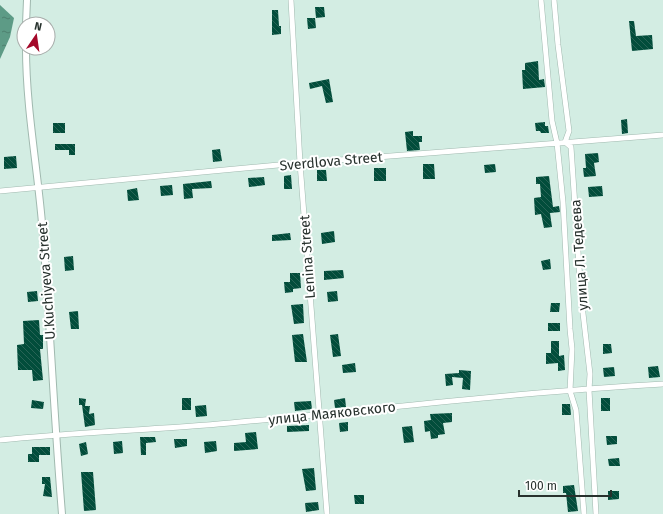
<svg xmlns="http://www.w3.org/2000/svg" width="663" height="514" font-family="'Fira Sans',sans-serif">
  <style>
    .water { fill: url(#water-ripples) }
    .building { fill: url(#building-back-hatch) }
    .lines { fill: none; stroke-linecap: round; stroke-linejoin: round }
    .minor-casing { stroke: #a0b9af; stroke-width: 6 }
    .tertiary-casing { stroke: #a0b9af; stroke-width: 8 }
    .minor { stroke: #fff; stroke-width: 5 }
    .tertiary { stroke: #fff; stroke-width: 6 }
    .labels { text-anchor: middle; stroke-width: 4; stroke-linejoin: round; paint-order: stroke }
    .street-label { font-size: 14px; fill: #27312d; stroke: #fff }
  </style>
  <defs>
    <pattern id="water-ripples" width="26" height="14" patternUnits="userSpaceOnUse"><rect width="26" height="14" fill="#5d9b86"/><path d="M2 4q2-2 4 0t4 0M15 11q2-2 4 0t4 0" fill="none" stroke="#4d7f6e"/></pattern>
    <pattern id="building-back-hatch" width="6" height="6" patternUnits="userSpaceOnUse"><rect width="6" height="6" fill="#024d3b"/><path d="M-1 5l2 2M0 0l6 6M5-1l2 2" fill="none" stroke="#286456"/></pattern>
  </defs>
  <rect width="100%" height="100%" fill="#d3ede3"/>
  <!-- water -->
  <path class="water" d="M0 5 14 18 10 37 0 59Z"/>
  <!-- building -->
  <path class="building" d="M315 7H324L325 17 316 18Z
    M272 10H278L279 26H281V34L272 35Z
    M307 18H315L316 28 308 29Z
    M629 21H634L636 36 652 35 653 49 632 51Z
    M538 61 539 80 544 79 545 87 523 89 522 70H525V63Z
    M329 79 333 102 326 103 322 86 310 89 309 83Z
    M627 119 628 133 622 134 621 120Z
    M545 122V126H548L549 133H541L540 131H536L535 123Z
    M53 123H65V133H53Z
    M413 131V136H422V142H419L420 150 407 151 405 132Z
    M55 144H75V155H69V150H55Z
    M220 149 222 161 213 162 212 150Z
    M598 153 599 162 594 163 596 176 584 177 583 168H586L585 154Z
    M16 156 17 168 4 169V157Z
    M423 164H434L435 179H423Z
    M495 164 496 172 485 173 484 165Z
    M374 168H386V181H374Z
    M317 170H326L327 181H317Z
    M291 175 292 189H284V176Z
    M549 176 553 207 559 206 560 212 550 213 552 227 544 228 541 214 535 215 534 198 541 197 540 184H536V177Z
    M264 177 265 185 249 187 248 178Z
    M211 181 212 188 192 189 193 198 184 199 183 184Z
    M172 185 173 195 161 196 160 186Z
    M602 186 603 196 589 197 588 187Z
    M137 188 139 200 128 201 127 190Z
    M334 231 335 242 322 244 321 233Z
    M290 233 291 240 272 241V235Z
    M73 256 74 270 65 271 64 257Z
    M550 259 551 269 543 270 541 261Z
    M343 270 344 278 324 280V271Z
    M290 273H300L301 288 293 289V292L285 293 284 282H290Z
    M37 291 38 301 28 302 27 292Z
    M337 291 338 301 328 302 327 292Z
    M551 303H560L559 312H550Z
    M303 304 304 323 294 324 291 305Z
    M78 311 79 329H71L69 312Z
    M39 320 40 335H43V349H40L43 380 33 381 32 370H18L17 345 24 344 23 321Z
    M548 323H560V331H548Z
    M303 334 307 362H295L292 335Z
    M338 334 341 356 333 357 330 335Z
    M551 341H559V356L564 355 565 370 558 371V363L546 364V353H551Z
    M603 344H611L612 353 603 354Z
    M355 363 356 372 343 373 342 365Z
    M658 366 660 377 649 378 648 367Z
    M614 367 615 376 604 377 603 368Z
    M459 370 471 371 470 390 462 389 463 378 452 377 453 385 446 386 445 374 459 373Z
    M79 398 86 399 85 406H90L89 414 94 413 95 425 85 427 82 405H79Z
    M182 398H191V410H182Z
    M345 398 346 407 335 408 334 400Z
    M601 398H610V411H601Z
    M32 400 44 402 43 409 31 408Z
    M311 401 312 409 295 411 294 402Z
    M562 404H570L571 415H562Z
    M206 405 207 416 196 417 195 406Z
    M452 413V422L443 423 445 434 438 435V438L431 439 430 431 425 432 424 421 431 420 430 414Z
    M348 422V431L340 432 339 423Z
    M309 425V431L287 432V426Z
    M412 426 414 442 404 443 402 427Z
    M256 432 258 449 234 451V443L246 442 245 433Z
    M606 436H617V444L607 445Z
    M140 437H155L156 442 146 443V455H141Z
    M174 439H187V446L175 448Z
    M122 441 123 453 114 454 113 442Z
    M216 441 217 451 205 453 204 442Z
    M86 442 88 454 81 456 79 444Z
    M32 447H50V455H39V462H28V454H32Z
    M619 458 620 466H609L608 459Z
    M314 468 316 490 306 491 302 469Z
    M81 472H93L96 510 84 511Z
    M42 477H50L52 497 43 496 45 484H42Z
    M574 485 578 511 568 512 566 493H563V486Z
    M608 491H619V499L608 500Z
    M354 495H364V504H355Z
    M318 502 319 510 306 512 305 503Z"/>
  <g class="lines">
    <!-- minor casing -->
    <g class="minor-casing">
      <path id="minor" d="M291 0 300 163 327 514
        M541 0 552 121 557 143 563 202 570 329 572 349 570 391 576 410 584 514
        M554 0 558 45 569 131 565 142 571 147 581 296 590 374 589 390 596 514
        M0 191 300 163 663 135
        M0 440C76 432 153 430 230 423 374 410 518 392 663 384"/>
    </g>
    <!-- tertiary casing -->
    <g class="tertiary-casing">
      <path id="tertiary" d="M26 24 27 0
        M26 48C26 106 37 165 42 223 50 320 54 417 62 514"/>
    </g>
    <!-- minor -->
    <use href="#minor" class="minor"/>
    <!-- tertiary -->
    <use href="#tertiary" class="tertiary"/>
  </g>
  <g class="labels">
    <!-- street labels -->
    <g class="street-label">
      <text transform="translate(331 161) rotate(-5)" y="5">Sverdlova Street</text>
      <text transform="translate(579 255) rotate(-94)" y="5">улица Л. Тедеева</text>
      <text transform="translate(307 257) rotate(-94)" y="5">Lenina Street</text>
      <text transform="translate(46 281) rotate(-94)" y="5">U.Kuchiyeva Street</text>
      <text transform="translate(332 413) rotate(-6)" y="5">улица Маяковского</text>
    </g>
  </g>
  <!-- north arrow -->
  <g transform="translate(36 36) rotate(13)"><circle r="19" fill="#ffffff" stroke="#a9adab"/>
  <path d="M0-3L7 15L0 10L-7 15Z" fill="#a40829"/>
  <text y="-6" font-size="11" font-weight="bold" text-anchor="middle" fill="#27312d">N</text>
  </g>
  <!-- scale -->
  <path d="M519 490v6h92v-6" fill="none" stroke="#27312d" stroke-width="2"/>
  <text x="525" y="490" font-size="12" fill="#27312d" stroke="#ffffff" stroke-width="3" paint-order="stroke">100 m</text>
</svg>
